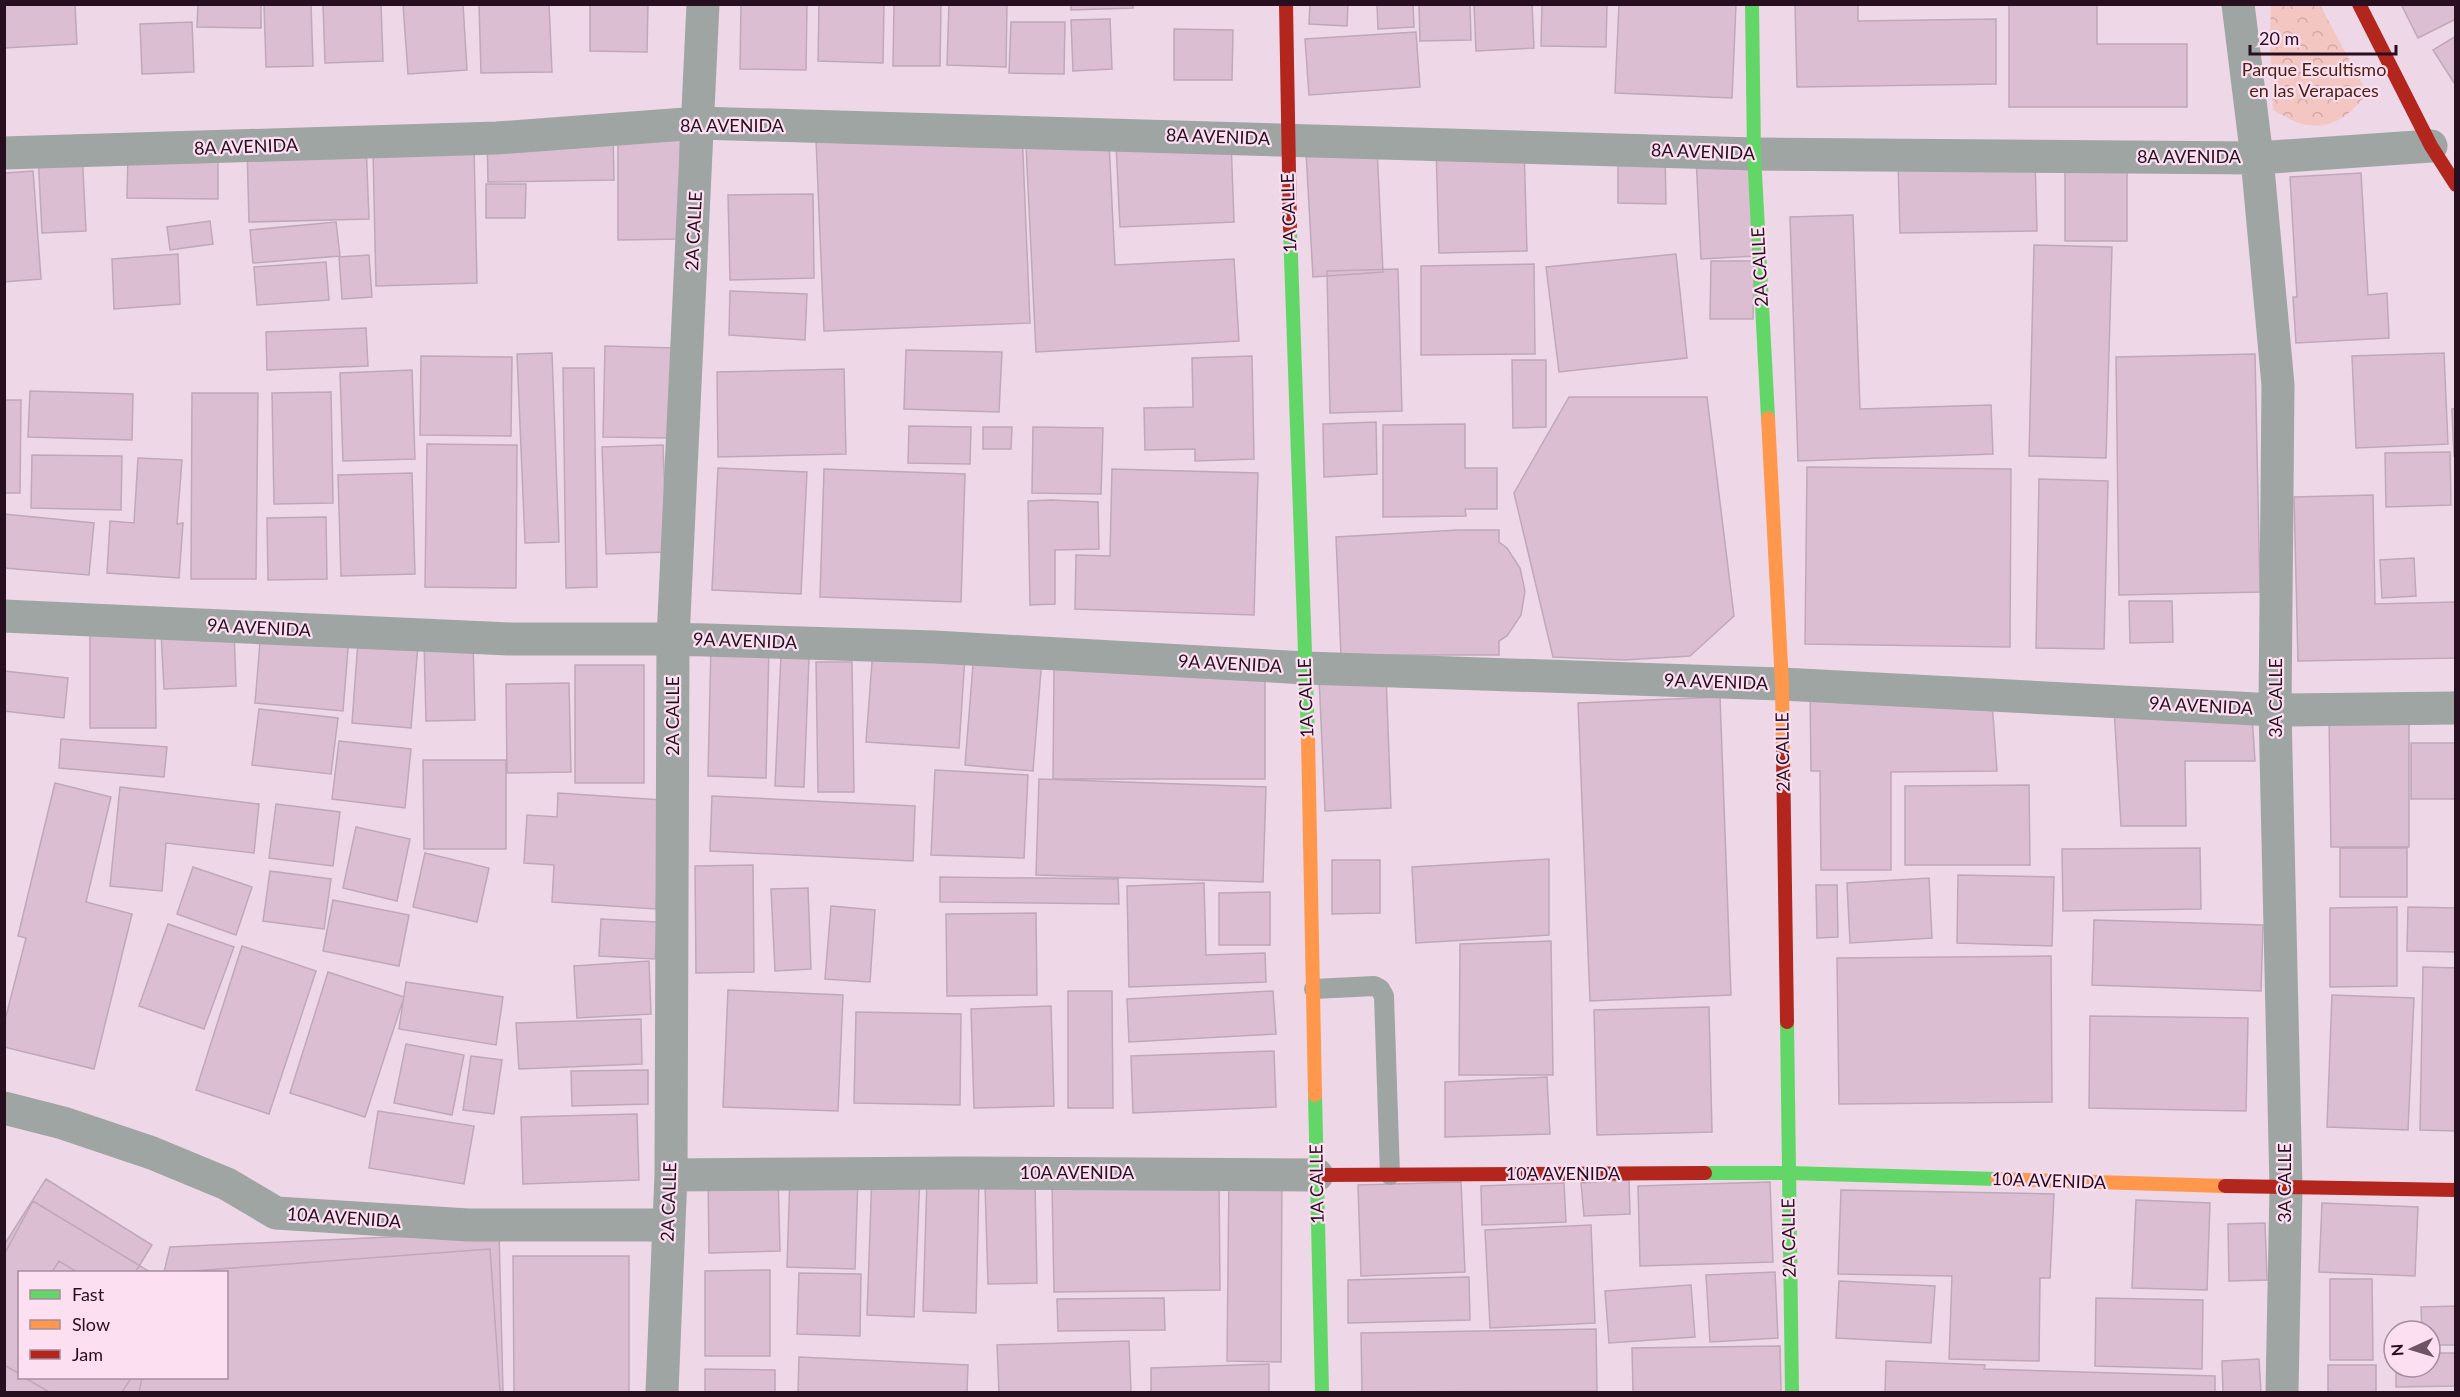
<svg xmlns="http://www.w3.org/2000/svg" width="2460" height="1397" font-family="Lato,sans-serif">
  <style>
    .park { fill: url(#park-crowns) }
    .building { fill: #dcbed3; stroke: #bfa8b8; stroke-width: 1.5 }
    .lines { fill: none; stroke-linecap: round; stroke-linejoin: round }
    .lane { stroke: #9ea5a2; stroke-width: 20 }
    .street { stroke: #9ea5a2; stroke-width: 33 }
    .fast { stroke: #63d668; stroke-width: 14 }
    .slow { stroke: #ff974d; stroke-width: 14 }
    .jam { stroke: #b3261e; stroke-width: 14 }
    .labels { text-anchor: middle; stroke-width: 4.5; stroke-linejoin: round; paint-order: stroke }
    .park-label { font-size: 18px; fill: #4b1e10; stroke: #fce0f2 }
    .street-label { font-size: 18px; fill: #270f20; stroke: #fce0f2 }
  </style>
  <defs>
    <pattern id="park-crowns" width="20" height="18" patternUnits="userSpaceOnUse" patternTransform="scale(1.5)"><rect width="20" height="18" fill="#f4c6c2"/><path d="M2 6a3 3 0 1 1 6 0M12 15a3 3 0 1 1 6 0" fill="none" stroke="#d1a9a6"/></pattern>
  </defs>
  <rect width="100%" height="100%" fill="#eed7e6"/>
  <!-- park -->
  <path class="park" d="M2271 5H2320L2367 93C2350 116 2329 132 2299 123 2290 120 2281 114 2273 110L2270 41Z"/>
  <!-- building -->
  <path class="building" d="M4 4H75L77 44 4 48Z
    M198 4H261V28L197 27Z
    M264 4H311L313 66 266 67Z
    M323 4H381L383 61 325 63Z
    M403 4H463L467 70 408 74Z
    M479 4H549L552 72 481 73Z
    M590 4H648L647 52 590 51Z
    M741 4H807L806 70 740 69Z
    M819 4H884L883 63 818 61Z
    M894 4H941L940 66H893Z
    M949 4H1007L1006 67 947 65Z
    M1071 4H1133V8L1071 10Z
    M1310 4H1348L1347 26 1309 24Z
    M1377 4H1413L1414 27 1378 29Z
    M1419 4H1470L1471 40 1420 41Z
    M1474 4H1532L1534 48 1476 51Z
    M1542 4H1607L1606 47 1541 46Z
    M1619 4H1736L1732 98 1615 93Z
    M1795 4H1858V21L1996 19V84L1797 87Z
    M2009 4H2097V44H2187V107H2009Z
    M2401 4H2456V19L2418 38Z
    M1110 19 1112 69 1073 71 1071 20Z
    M192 22 194 72 142 74 140 24Z
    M1011 22H1065L1064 74 1009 73Z
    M1174 29 1233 30 1232 80H1174Z
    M1416 32 1420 87 1309 95 1305 39Z
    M2456 36V86L2433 50Z
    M1022 130 1030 323 824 331 816 139Z
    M613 133 614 180 488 182 487 134Z
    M618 140H680L681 239 618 240Z
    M1231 140 1234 222 1120 227 1116 144Z
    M1109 142 1115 265 1234 259 1239 341 1036 352 1026 146Z
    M366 143 369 219 249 222 247 146Z
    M1524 145 1527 251 1439 253 1436 146Z
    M474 148 477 283 376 286 373 150Z
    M1377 148 1383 272 1313 277 1306 152Z
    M128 150 218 152V199L127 198Z
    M82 151 86 231 42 233 38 153Z
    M1618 153H1665L1666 204 1618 203Z
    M1750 154 1755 256 1701 259 1696 157Z
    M2035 159 2037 231 1900 233 1898 162Z
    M2065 160H2127V241H2065Z
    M33 171 41 279 4 282V173Z
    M2361 173 2368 295 2387 293 2389 338 2296 343 2293 297H2297L2290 177Z
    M486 184H526L525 218H486Z
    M813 194 814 278 730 280 728 195Z
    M1853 215 1860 409 1991 405 1993 454 1798 461 1790 217Z
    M210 221 213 244 170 250 167 227Z
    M336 222 340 256 253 263 250 230Z
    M2034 245 2112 247 2106 458 2029 456Z
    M178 254 180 304 114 309 112 259Z
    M1676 254 1687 358 1559 372 1546 267Z
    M369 255 372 297 342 299 339 257Z
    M1711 261H1754L1753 319H1710Z
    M326 262 329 300 257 305 254 267Z
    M1534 264 1535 354 1421 355V266Z
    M1398 269 1402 411 1330 413 1327 271Z
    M730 291 807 294 805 340 729 335Z
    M366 328 368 366 267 370 266 332Z
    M605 346 674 348 672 438 603 437Z
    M906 350 1002 352 999 412 904 409Z
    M552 353 559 542 525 543 517 354Z
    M2444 353 2448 444 2356 448 2352 356Z
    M2255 354 2260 592 2119 595 2116 357Z
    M421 356 512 357 511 436 420 435Z
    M1252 356 1254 459 1195 461V449L1145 450 1144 408 1193 407 1192 358Z
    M1512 360H1546V427L1513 428Z
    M563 368H594L597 587 566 588Z
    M844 369 846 454 718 457 717 372Z
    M412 370 415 459 343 461 340 373Z
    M30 391 133 394 132 440 28 437Z
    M331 392 333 503 274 504 272 393Z
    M192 393H258L256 579H191Z
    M1569 397H1707L1734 616 1690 656 1624 660 1553 657 1514 493Z
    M4 400H21L20 493H4Z
    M2456 408V456H2454L2452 409Z
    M1376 422 1377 474 1324 477 1323 424Z
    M1465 424V468H1497V509H1465L1466 516 1383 517V425Z
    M909 426 971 427 970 464 908 463Z
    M983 427H1012L1011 449H983Z
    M1033 427 1103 428 1101 494 1032 493Z
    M427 444 517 445 516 588 425 587Z
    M663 445 667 552 606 554 602 447Z
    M2450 452 2451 505 2386 507 2385 453Z
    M32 455 122 456 121 510 31 508Z
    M138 458 182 460 177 524 183 523 179 578 107 573 110 521 134 523Z
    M1807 467 2011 469 2010 647 1805 644Z
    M718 468 807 472 801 594 712 590Z
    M824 469 965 474 961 602 820 597Z
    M1112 469 1258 473 1254 615 1075 609 1076 555 1110 556Z
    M412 473 415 574 341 576 338 475Z
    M2039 479 2108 481 2104 649 2036 648Z
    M2373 495 2375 604 2456 602V658L2298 661 2294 497Z
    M1051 500 1098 502 1099 549 1055 550V604L1030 605 1028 501Z
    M4 514 94 523 89 575 4 568Z
    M326 517 327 579 268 580 267 518Z
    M1458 530H1499V542L1507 548 1520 568 1525 591 1521 615 1507 636 1499 641V655H1341L1336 537Z
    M2414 558 2416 596 2382 598 2380 560Z
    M2129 601H2172L2173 642 2130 643Z
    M155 625 156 728H90V626Z
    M234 629 236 686 164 689 161 632Z
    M261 630 349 637 343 711 255 703Z
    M473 640 475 720 426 721 424 641Z
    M358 641 418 645 411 728 352 723Z
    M711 644 769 646 766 778 708 776Z
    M873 649 965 656 959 748 866 742Z
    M974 652 1042 658 1033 771 965 765Z
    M781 655 809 657 804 787 775 786Z
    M816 662H852L854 792H818Z
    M575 665H644V783H575Z
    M1054 669 1265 670V779H1053Z
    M4 671 68 678 64 718 4 711Z
    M1386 675 1391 808 1325 811 1319 677Z
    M569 683 571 772 507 773 506 684Z
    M1810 689 1992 702 1997 771 1891 772V870H1821L1820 771H1811Z
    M1720 697 1731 995 1590 1001 1578 703Z
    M2114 708 2252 716 2255 761H2185L2186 826H2121Z
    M259 709 338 718 331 774 252 765Z
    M2329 717 2409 718V847H2331Z
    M61 739 167 747 164 777 59 768Z
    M339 741 411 749 405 808 332 799Z
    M2411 743H2456V799H2411Z
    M423 760H506V849H424Z
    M935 770 1028 775 1024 858 931 855Z
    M1039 779 1266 787 1263 882 1036 875Z
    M55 783 111 797 86 902 132 914 94 1069 4 1047V1024L26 938 18 936Z
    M2029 785 2030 865H1905V786Z
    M120 787 259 804 254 853 166 843 162 891 110 886Z
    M558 793 662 800 656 909 552 902 554 865 524 863 527 815 557 817Z
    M712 796 915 806 913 861 710 851Z
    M276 804 340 812 333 866 269 858Z
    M356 827 410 839 397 901 343 888Z
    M2200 848 2201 909 2063 911 2062 849Z
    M2340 848H2407V897H2340Z
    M425 853 489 868 477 922 413 907Z
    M1549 859V935L1416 943 1412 867Z
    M1332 860H1380V913L1332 914Z
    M753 865 754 972 696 973 695 866Z
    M193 867 252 887 236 935 177 914Z
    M270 871 331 879 324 929 263 921Z
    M1958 875 2054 877 2052 946 1957 943Z
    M940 877 1118 879 1119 904 940 902Z
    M1929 878 1932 938 1850 943 1847 883Z
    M1204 883 1206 955 1265 953 1266 982 1129 987 1127 886Z
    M1816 885H1837L1838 937 1817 938Z
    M808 888 811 969 775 971 771 889Z
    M1270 892V945H1219V893Z
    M333 900 409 915 399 966 323 951Z
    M831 906 875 910 870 982 825 979Z
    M2397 907V986L2330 987V908Z
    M2408 907 2456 908V952L2407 951Z
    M1036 913 1037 995 947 996 946 914Z
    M601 919 657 922 655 959 599 956Z
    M2094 920 2263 925 2261 991 2092 985Z
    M168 924 234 947 204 1029 139 1006Z
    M1551 941 1553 1075H1459L1460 944Z
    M242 946 316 971 269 1114 196 1090Z
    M2051 956 2052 1102 1839 1104 1837 958Z
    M649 961 651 1014 577 1018 574 966Z
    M2423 967 2456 968V1131L2420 1130Z
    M328 972 404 997 365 1117 290 1093Z
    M406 982 503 997 496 1045 399 1029Z
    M728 990 843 995 838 1111 723 1107Z
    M1068 991H1112L1113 1108H1068Z
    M1273 991 1276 1034 1129 1042 1127 999Z
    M2332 995 2414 998 2408 1130 2327 1127Z
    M1051 1006 1054 1106 974 1108 971 1009Z
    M1709 1007 1712 1132 1597 1135 1594 1010Z
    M856 1012 961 1014 960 1105 854 1103Z
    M2090 1016 2248 1018 2246 1111 2089 1108Z
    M641 1019 642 1064 519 1069 516 1023Z
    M406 1044 464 1055 452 1115 394 1103Z
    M1274 1051 1276 1107 1133 1113 1131 1056Z
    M471 1056 502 1060 494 1114 463 1110Z
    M648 1070V1104L572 1106 571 1071Z
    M1547 1077 1550 1134 1445 1137V1082Z
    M378 1111 474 1126 464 1184 369 1168Z
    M637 1114 639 1180 523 1184 521 1117Z
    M1229 1172 1282 1173 1281 1362 1227 1361Z
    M790 1174 858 1176 855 1269 787 1267Z
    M872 1174 920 1176 914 1317 867 1315Z
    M778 1175 780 1251 709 1253 708 1177Z
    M927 1178 979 1180 976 1313 923 1311Z
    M46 1179 152 1245 136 1271 139 1272H77L59 1261 52 1272H20V1374L4 1365V1245Z
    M1219 1180 1220 1290 1054 1292 1052 1183Z
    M1629 1180 1630 1214 1584 1216 1581 1183Z
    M1461 1182 1465 1272 1361 1276 1358 1185Z
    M1770 1182 1773 1262 1640 1266 1638 1186Z
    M1035 1183 1037 1283 988 1284 985 1184Z
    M1564 1183 1566 1222 1482 1225 1481 1186Z
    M1841 1190 2054 1194 2050 1278H2040L2039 1361 1949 1359 1952 1276 1838 1274Z
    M2136 1200 2210 1203 2207 1290 2132 1288Z
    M33 1201 150 1272H20V1378H226V1272H180L490 1249 500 1392H4V1255Z
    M2322 1203 2418 1207 2415 1276 2319 1272Z
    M2265 1223 2267 1280 2229 1281 2228 1224Z
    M1591 1225 1595 1323 1490 1328 1485 1230Z
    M499 1232 503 1392H139L142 1378H226V1272H164L170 1247Z
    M513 1256H629V1392H514Z
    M770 1270V1356H705V1271Z
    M1775 1272 1778 1338 1710 1342 1706 1275Z
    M799 1273 861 1274 860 1336 797 1334Z
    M1469 1277 1470 1320 1348 1323V1280Z
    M2330 1279H2372L2373 1360H2330Z
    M1839 1281 1935 1286 1931 1343 1836 1338Z
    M1691 1285 1695 1337 1609 1343 1605 1291Z
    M1164 1298 1165 1330 1058 1331 1057 1299Z
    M2096 1298 2203 1300 2202 1369 2095 1366Z
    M2456 1306V1345H2430V1331H2422L2421 1307Z
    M1596 1329 1597 1391 1362 1392 1361 1333Z
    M1129 1341 1131 1392H999L997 1345Z
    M1780 1346 1781 1392H1633L1632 1348Z
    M2430 1353H2456V1386L2396 1387V1367H2430Z
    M799 1357 968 1365 967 1392H798Z
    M2259 1359 2261 1392H2223L2222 1361Z
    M1886 1361 1985 1365 1984 1369 2215 1376V1392H1885Z
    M1269 1364V1392H1151V1368Z
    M2328 1365H2376V1392H2328Z
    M705 1369 775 1370V1392H705Z
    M25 1378H127L130 1380 122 1392H49Z"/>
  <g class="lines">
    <!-- lane -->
    <path class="lane" d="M1314 989 1374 986 1380 989 1384 996 1390 1175"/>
    <!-- street -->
    <path class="street" d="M2238 4 2257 158 2278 385 2275 710 2286 1188 2282 1392
      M4 153 497 138 699 123 1754 154 2257 158 2431 146
      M4 616 509 639H673L934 647 1306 668 1782 684 2275 710 2456 708
      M4 1108 63 1123 152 1153 227 1184 276 1213 468 1225H669
      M671 1175 962 1173 1317 1175
      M662 1392 671 1175 673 639 703 4"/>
    <!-- fast -->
    <path class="fast" d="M1752 4 1754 154 1768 418
      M1290 229 1308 737
      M1787 1022 1792 1392
      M1315 1095 1322 1392
      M1705 1173H1788L1997 1179"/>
    <!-- slow -->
    <path class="slow" d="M1768 418 1782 684 1783 753
      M1308 737 1315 1095
      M1997 1179 2225 1186"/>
    <!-- jam -->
    <path class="jam" d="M1286 4 1290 229
      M2359 4 2431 146 2456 185
      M1783 753 1787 1022
      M1317 1175 1705 1173
      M2225 1186 2456 1190"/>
  </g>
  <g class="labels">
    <!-- park labels -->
    <g class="park-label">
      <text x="2314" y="76">Parque Escultismo<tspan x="2314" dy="21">en las Verapaces</tspan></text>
    </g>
    <!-- street labels -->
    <g class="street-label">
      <text x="732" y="132">8A AVENIDA</text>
      <text transform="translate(1218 137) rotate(2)" y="6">8A AVENIDA</text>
      <text transform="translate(246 147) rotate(-2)" y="6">8A AVENIDA</text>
      <text transform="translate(1703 152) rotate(2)" y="6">8A AVENIDA</text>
      <text x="2189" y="163">8A AVENIDA</text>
      <text transform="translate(1289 213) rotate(-92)" y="6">1A CALLE</text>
      <text transform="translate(694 231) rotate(-87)" y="6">2A CALLE</text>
      <text transform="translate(1760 267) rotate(-93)" y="6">2A CALLE</text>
      <text transform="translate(259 628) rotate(3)" y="6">9A AVENIDA</text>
      <text transform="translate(745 641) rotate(2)" y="6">9A AVENIDA</text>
      <text transform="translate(1230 664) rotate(3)" y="6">9A AVENIDA</text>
      <text transform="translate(1716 682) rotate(2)" y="6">9A AVENIDA</text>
      <text transform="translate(1306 698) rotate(-92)" y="6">1A CALLE</text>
      <text transform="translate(2276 698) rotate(-90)" y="6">3A CALLE</text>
      <text transform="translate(2201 706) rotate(3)" y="6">9A AVENIDA</text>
      <text transform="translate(673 716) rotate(-90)" y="6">2A CALLE</text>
      <text transform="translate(1783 752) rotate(-91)" y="6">2A CALLE</text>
      <text x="1077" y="1179">10A AVENIDA</text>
      <text x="1563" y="1180">10A AVENIDA</text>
      <text transform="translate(2049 1181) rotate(2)" y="6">10A AVENIDA</text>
      <text transform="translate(2285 1183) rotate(-90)" y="6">3A CALLE</text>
      <text transform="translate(1317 1184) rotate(-91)" y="6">1A CALLE</text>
      <text transform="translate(669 1202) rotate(-88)" y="6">2A CALLE</text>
      <text transform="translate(344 1218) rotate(4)" y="6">10A AVENIDA</text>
      <text transform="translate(1789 1238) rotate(-91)" y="6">2A CALLE</text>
    </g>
  </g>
  <!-- border -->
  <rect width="2460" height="1397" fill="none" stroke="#270f20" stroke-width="12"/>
  <!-- legend -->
  <rect x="18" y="1271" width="210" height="108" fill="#fce0f2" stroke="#a78c9e" stroke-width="1.5"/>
  <rect x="30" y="1290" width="30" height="9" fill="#63d668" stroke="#a78c9e" stroke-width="1.5"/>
  <text x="72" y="1301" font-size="18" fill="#270f20">Fast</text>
  <rect x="30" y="1320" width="30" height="9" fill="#ff974d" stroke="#a78c9e" stroke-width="1.5"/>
  <text x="72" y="1331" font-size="18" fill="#270f20">Slow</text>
  <rect x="30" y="1350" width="30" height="9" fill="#b3261e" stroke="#a78c9e" stroke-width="1.5"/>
  <text x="72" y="1361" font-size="18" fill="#270f20">Jam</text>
  <!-- north arrow -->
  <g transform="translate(2412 1349) rotate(266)"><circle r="28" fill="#fce0f2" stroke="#a78c9e" stroke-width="1.5"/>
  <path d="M0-4.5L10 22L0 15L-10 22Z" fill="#6d5565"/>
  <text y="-9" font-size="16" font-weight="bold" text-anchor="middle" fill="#270f20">N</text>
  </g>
  <!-- scale -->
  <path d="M2250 45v9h146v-9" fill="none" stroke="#270f20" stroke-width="3"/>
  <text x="2259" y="45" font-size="18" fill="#270f20" stroke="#fce0f2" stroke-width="4.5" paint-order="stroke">20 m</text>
</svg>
